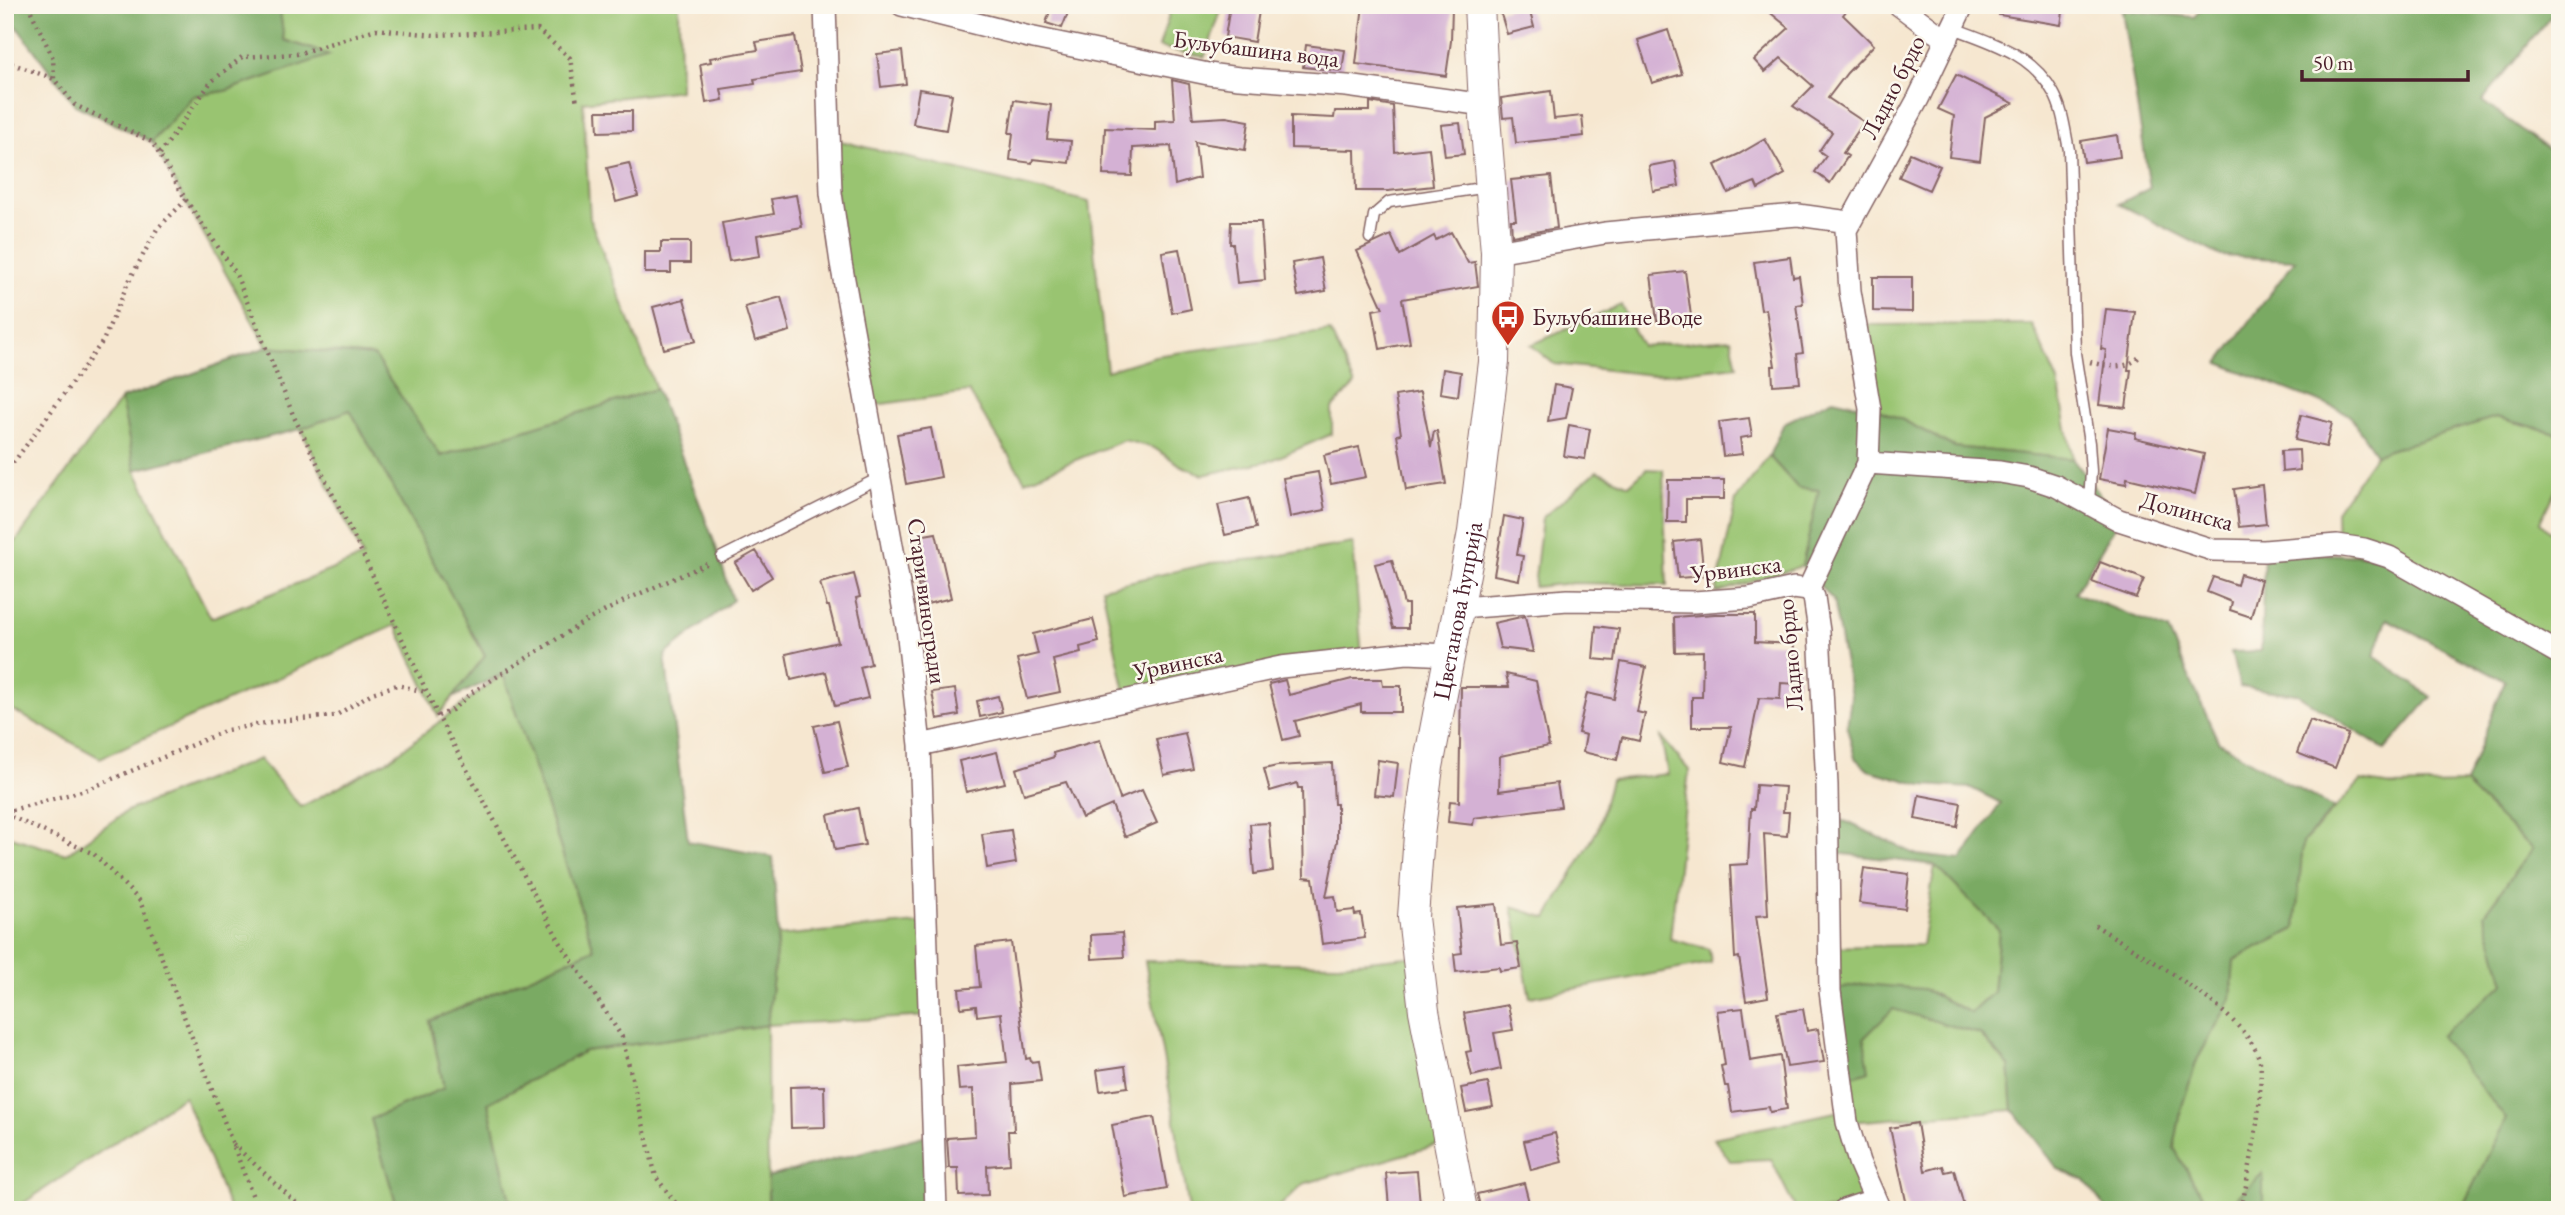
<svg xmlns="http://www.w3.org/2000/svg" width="2565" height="1215" font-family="'EB Garamond',serif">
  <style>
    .green { fill: #99c471; stroke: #72724e; stroke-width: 2 }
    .forest { fill: #7aaa63; stroke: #626447; stroke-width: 2 }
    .building { fill: #d4b1d4 }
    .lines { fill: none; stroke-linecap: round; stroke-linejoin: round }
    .lane-casing { stroke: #866565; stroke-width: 13 }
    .street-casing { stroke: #866565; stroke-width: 24 }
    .secondary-casing { stroke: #866565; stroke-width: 32 }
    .path { stroke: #866565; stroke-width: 4.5; stroke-dasharray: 2 5; stroke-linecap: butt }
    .lane { stroke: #fff; stroke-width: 10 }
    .street { stroke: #fff; stroke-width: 21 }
    .secondary { stroke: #fff; stroke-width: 30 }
    .labels { text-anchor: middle; stroke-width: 5; stroke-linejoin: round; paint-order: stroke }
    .street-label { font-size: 24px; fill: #4a1f2b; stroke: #fbf7ec }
    .poi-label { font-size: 24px; fill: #4a1f2b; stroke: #fbf7ec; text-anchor: start }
  </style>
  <rect width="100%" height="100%" fill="#fbf7ec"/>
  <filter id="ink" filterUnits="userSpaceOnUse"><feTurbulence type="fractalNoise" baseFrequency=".0143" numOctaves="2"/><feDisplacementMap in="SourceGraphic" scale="14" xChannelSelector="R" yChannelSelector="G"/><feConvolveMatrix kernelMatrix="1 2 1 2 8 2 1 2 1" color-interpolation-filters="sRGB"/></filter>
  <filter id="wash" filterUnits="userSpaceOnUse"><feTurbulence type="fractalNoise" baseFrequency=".00686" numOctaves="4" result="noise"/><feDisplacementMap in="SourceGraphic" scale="28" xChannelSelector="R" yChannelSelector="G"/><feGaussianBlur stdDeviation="1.57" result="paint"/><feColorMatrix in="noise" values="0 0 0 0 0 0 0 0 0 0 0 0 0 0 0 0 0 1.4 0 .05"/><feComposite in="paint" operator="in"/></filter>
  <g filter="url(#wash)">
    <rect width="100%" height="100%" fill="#f6e7d0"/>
    <!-- green -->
    <path class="green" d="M279 5H679L680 90 583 102 590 219 656 389 440 456 374 356 267 347 152 142 193 96 225 91 329 55 284 40Z
      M1172 5H1223L1205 57 1159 47Z
      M828 138 1089 202 1107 371 1155 356 1330 331 1355 385 1332 408V434L1272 460 1203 475 1182 466 1154 448 1124 440 1025 481 969 392 867 406Z
      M1621 305 1642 346 1731 339 1737 366 1652 375 1554 364 1531 345Z
      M2032 324 2058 382 2073 459 1954 447 1901 419 1876 409 1865 325Z
      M121 399 135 470 211 618 363 557 301 429 350 409 485 656 438 716 396 625 100 758 5 706V556Z
      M2496 417 2560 434V480L2540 522 2560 541V642L2337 545 2336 511 2376 454Z
      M1769 456 1798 488 1820 490 1802 566 1716 593 1736 500Z
      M1646 469 1663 470 1667 585 1572 583 1534 587 1542 518 1597 471 1629 485Z
      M1353 543 1362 657 1127 701 1102 588 1211 563 1258 559Z
      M503 674 594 949 430 1021 444 1088 371 1119 398 1210H230L184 1096 13 1210H5V835L66 854 127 811 259 759 301 807 390 759Z
      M1661 737 1689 770 1670 939 1709 949 1711 963 1530 997 1512 907 1547 918 1598 829 1611 780 1668 774Z
      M2361 781 2391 786 2465 784 2532 849 2484 914 2505 983 2441 1036 2506 1119 2461 1210H2263L2262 1174 2224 1210H2210L2174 1148 2182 1106 2197 1060 2231 999 2234 960 2295 929 2303 842Z
      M1935 865 1999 929 1993 992 1971 1013 1923 989 1830 991 1827 947 1922 945Z
      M928 922 931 1016 767 1025 768 1210H512L488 1103 585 1051 767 1025 778 936Z
      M1416 956 1448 1142 1303 1184 1276 1210H1189L1174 1115 1145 961 1338 964Z
      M1893 1008 1980 1034 2009 1066 2013 1110 1849 1122 1874 1200 1843 1210H1796L1771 1159 1730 1161 1714 1138 1845 1110 1841 1080 1864 1038Z"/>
    <!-- forest -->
    <path class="forest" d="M5 5H279L284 40 330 55 225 91 193 96 152 142 75 105 5 11Z
      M2205 5H2560L2482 101 2560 158V434L2496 417 2376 454 2348 413 2219 363 2295 260 2221 256 2119 204 2150 188 2122 10 2194 17Z
      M267 347 374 356 441 456 656 389 715 544 733 600 665 655 688 841 773 857 778 936 767 1025 585 1051 488 1103 512 1210H398L371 1119 444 1088 430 1021 594 949 503 674 452 698 485 656 350 410 301 429 135 470 121 399Z
      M1833 399 1876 409 1901 419 1954 447 2073 459 2119 520 2075 593 2168 630 2218 741 2283 781 2334 808 2303 842 2295 929 2234 960 2231 999 2197 1060 2182 1106 2174 1148 2210 1210H2107L2084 1180 2058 1169 2013 1110 2009 1066 1980 1034 1893 1009 1864 1038 1869 1071 1841 1080 1830 991 1863 984 1923 989 1971 1013 1993 992 1999 930 1935 865 1836 853 1834 819 1847 822 1917 855 1961 860 2001 803 1971 788 1922 785 1868 770 1855 758 1847 727 1851 696 1833 600 1802 566 1819 490 1798 488 1769 456 1784 423Z
      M2264 551 2389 557 2560 641V1210H2461L2506 1119 2440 1036 2505 983 2484 914 2532 849 2465 784 2505 681 2387 619 2374 656 2431 697 2385 750 2297 694 2240 687 2231 652 2261 651Z
      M927 1135 936 1210H768V1177Z
      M2263 1173V1210H2224Z"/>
    <g id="blocks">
      <!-- building -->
      <path class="building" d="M1052 5H1071L1062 28 1046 23Z
        M1230 5H1260L1254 42 1225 37Z
        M1363 5 1414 8V6L1452 7 1451 41 1446 76 1356 64Z
        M1520 5H1528L1534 27 1507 34 1500 11Z
        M1761 5H1851L1843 15 1874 45 1847 73 1828 98 1864 122 1843 153 1848 156 1830 183 1815 172 1826 156 1819 151 1832 132 1793 106 1813 86 1781 58 1765 72 1754 60 1789 28Z
        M2000 5H2064L2061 25 1999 15Z
        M1668 30 1682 74 1652 83 1638 40Z
        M795 36 801 72 754 79 755 84 721 89 723 100 706 103 700 64 711 62 710 58 758 50 756 42Z
        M1306 45 1345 50 1342 71 1303 67Z
        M902 51 906 84 881 87 877 54Z
        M1956 75 2013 103 1985 117 1980 161 1949 157 1954 116 1938 109Z
        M1172 80 1189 84 1193 119 1226 117 1249 121 1245 150 1195 142 1199 178 1175 185 1171 146 1133 148 1132 176 1103 175 1105 128 1155 130V121L1175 120Z
        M919 89 952 94 946 130 913 124Z
        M1551 91 1554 119 1582 116 1584 136 1516 143 1513 117 1503 118 1501 98Z
        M1014 100 1051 105 1047 139 1071 141 1069 163 1033 159 1032 163 1010 160 1013 133H1009Z
        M1370 102 1393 106 1395 152 1429 148 1433 186 1388 191H1356L1355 150 1291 148V116L1334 118 1335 111H1370Z
        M597 111H632V131L598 132Z
        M1460 123 1464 154 1445 156 1441 125Z
        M2117 135 2120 157 2084 162 2081 141Z
        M1765 139 1785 174 1758 189 1755 182 1728 193 1715 165 1739 154Z
        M1910 153 1940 166 1929 190 1899 177Z
        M1675 161 1679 186 1653 191 1649 166Z
        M629 163 638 196 616 202 607 168Z
        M1551 176 1557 228 1512 236 1511 220H1516L1511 180Z
        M796 195 802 227 757 235 760 256 729 261 722 223 774 214 771 199Z
        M1231 222H1261L1265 280 1237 283 1233 244H1230Z
        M1451 232 1468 263 1475 262 1478 286 1402 299 1410 343 1380 349 1373 310 1383 308 1357 251 1391 235 1400 255 1434 236 1436 240Z
        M661 242H690V263H671V273H645V252H661Z
        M1179 249 1191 309 1172 313 1162 252Z
        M1790 257 1793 277 1799 276 1803 304 1796 305 1803 353 1797 354 1800 383 1773 385 1772 366H1775L1766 309 1761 310 1754 262Z
        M1320 258 1326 291 1298 296 1292 263Z
        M1685 271 1691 316 1657 321 1651 275Z
        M1873 277H1912V312L1873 311Z
        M781 297 790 331 755 341 745 307Z
        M684 299 696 341 664 349 653 307Z
        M2106 309 2135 312 2128 370H2131L2126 408 2099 405 2106 350 2101 349Z
        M1443 369 1461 372 1458 396 1440 393Z
        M1554 385 1572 388 1566 418 1548 421Z
        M1420 392 1431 447 1434 431H1437L1446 484 1406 490 1397 435 1401 434 1395 396Z
        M2301 415 2332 423 2326 447 2295 440Z
        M1749 418 1752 436 1740 438 1742 454 1723 456 1719 422Z
        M1569 425 1590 429 1585 459 1564 456Z
        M931 428 941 477 906 484 897 434Z
        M2108 428 2136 433 2135 438 2204 454 2195 494 2127 478 2126 484 2099 479Z
        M1359 447 1366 477 1331 484 1324 455Z
        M2299 450 2300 470 2282 472 2281 451Z
        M1318 472 1325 510 1290 517 1283 478Z
        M1668 480H1724V499H1686V522H1667Z
        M2262 485 2266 524 2239 527 2234 489Z
        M1249 498 1256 528 1225 535 1218 505Z
        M1504 516 1523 520 1517 555 1523 556 1519 580 1494 575Z
        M936 533 951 598 923 605 918 585 923 584 913 537Z
        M1700 539 1704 576 1678 578 1674 542Z
        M756 551 772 577 751 590 735 563Z
        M1392 560 1404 604H1408V628H1393L1375 564Z
        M2100 562 2144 579 2136 598 2092 582Z
        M854 574 860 597 856 598 871 664 860 667 868 698 835 706 826 672 791 680 786 654 838 642 829 606H827L820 583Z
        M2240 574 2261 580 2251 617 2230 610 2232 602 2207 592 2213 577 2237 585Z
        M1715 614H1755V642L1794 644 1793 661H1799L1798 684 1781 683 1780 699 1759 698 1745 767 1723 762 1731 727H1692V697H1702L1703 651 1675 652 1674 617Z
        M1525 616 1533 652 1500 648 1494 623Z
        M1093 619 1099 642 1080 647 1081 653 1053 660 1060 692 1027 699 1017 659 1038 654 1033 634Z
        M1596 626 1619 629 1615 661 1593 659Z
        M1621 662 1646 667 1637 712 1645 714 1639 741 1622 737 1617 760 1583 752 1586 735 1578 733 1587 693 1614 699Z
        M1506 674 1536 681 1549 746 1500 756 1499 791 1557 783 1561 807 1474 818 1473 825 1448 822 1450 801 1459 802 1461 687H1509Z
        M1352 679H1382L1383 686H1401V712H1361V704L1295 721 1299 736 1283 740 1269 684 1285 680 1289 695Z
        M955 689 959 715 937 719 932 692Z
        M998 696 1002 712 980 717 977 701Z
        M2310 720 2348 734 2335 768 2297 753Z
        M837 721 848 767 825 772 814 726Z
        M1185 733 1193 769 1164 775 1156 739Z
        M1100 740 1120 799 1142 790 1157 823 1125 837 1112 805 1082 818 1066 782 1024 794 1016 769 1054 757 1053 753Z
        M997 752 1005 783 966 792 959 761Z
        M1378 760 1398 763 1394 797 1374 795Z
        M1332 763 1334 804H1337V841L1326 897 1335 896 1337 912 1354 910 1355 915 1361 914 1365 938 1322 944 1313 878 1304 877 1302 788H1298L1297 783 1270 791 1264 769 1277 766Z
        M1756 785 1785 787 1783 812H1789L1787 836 1764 834 1768 915 1756 916 1768 997 1746 1001 1739 957 1735 958 1730 865 1748 864 1751 809H1754Z
        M1919 795 1961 803 1957 827 1915 819Z
        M858 808 865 845 835 850 828 815Z
        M1269 823 1273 871 1254 874 1250 824Z
        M1011 830 1016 863 987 868 982 834Z
        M1864 868 1909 874 1905 909 1859 903Z
        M1496 904 1501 945 1517 943 1521 968 1500 971 1499 967 1456 972 1454 954 1462 953 1457 908Z
        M1122 933 1124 957 1092 959 1091 935Z
        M1011 942 1026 1059 1030 1058 1031 1062 1038 1061 1041 1081 1012 1084 1014 1131H1008L1010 1164 987 1166 988 1195 959 1196 958 1168H949L947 1138 975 1136 973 1089 959 1090 957 1067 1007 1062 1001 1013 977 1016 976 1006 961 1008 959 989 980 987 976 946Z
        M1508 1005 1513 1030 1494 1033 1501 1069 1472 1076 1466 1052 1471 1051 1464 1013Z
        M1743 1008 1750 1061 1780 1056 1787 1109 1770 1112 1769 1107 1732 1112 1728 1086H1725L1721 1066 1725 1065 1717 1011Z
        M1803 1009 1807 1031 1818 1029 1824 1062 1787 1067 1777 1013Z
        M1125 1066 1128 1087 1100 1091 1097 1070Z
        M1488 1083 1493 1107 1466 1112 1461 1088Z
        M824 1086 825 1127 791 1128 790 1087Z
        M1154 1117 1167 1189 1125 1197 1112 1125Z
        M1917 1123 1925 1171 1943 1166 1945 1172 1954 1170 1965 1210H1938L1937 1204 1908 1210 1890 1128Z
        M1555 1133 1562 1162 1531 1170 1524 1141Z
        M1417 1171 1420 1204 1389 1207 1386 1173Z
        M1524 1183 1531 1210H1481L1477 1194Z"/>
    </g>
  </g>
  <g filter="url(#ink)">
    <use href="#blocks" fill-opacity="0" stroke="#866565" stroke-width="2"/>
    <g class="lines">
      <!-- lane casing -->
      <g class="lane-casing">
        <path id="lane" d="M1953 28C1991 42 2032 54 2053 92 2063 109 2065 131 2069 150L2075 353 2089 443 2091 471 2089 503
          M1370 238 1374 215 1389 202 1488 187
          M722 557 881 477"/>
      </g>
      <!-- street casing -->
      <g class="street-casing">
        <path id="street" d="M825 5 831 193 841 263 907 628 920 745 936 1210
          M902 5 1029 37 1208 74 1239 78 1347 86 1484 105
          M1899 5 1935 32 1948 38
          M1496 252 1605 233 1773 217 1798 215 1849 222
          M1868 463 2000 472 2029 477 2056 486 2119 520 2213 550 2264 551 2337 545 2364 549 2389 557 2560 654
          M1460 608 1568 600 1694 602 1749 598 1794 588 1808 590
          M920 745 1281 667 1407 653 1449 655
          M1844 1210 1874 1200
          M1880 1210 1859 1162 1847 1122 1830 991 1827 785 1819 631 1814 597 1808 590 1868 463 1870 409 1850 291 1846 230 1918 99 1963 5"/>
      </g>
      <!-- secondary casing -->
      <g class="secondary-casing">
        <g id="secondary">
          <path id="s1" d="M1462 1210 1424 1011 1413 917 1419 835 1428 767 1473 532 1494 362 1496 252 1484 105 1479 5"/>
        </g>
      </g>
      <!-- path -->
      <path class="path" d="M28 5 53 58 54 79
        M5 61 54 79 75 105 152 142 186 200 235 272 294 417 364 557 438 716 560 942 622 1037 656 1177 681 1210
        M160 154 211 82 242 57 297 54 376 29 435 35 538 30 570 58 577 103
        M2090 362C2108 367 2126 370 2139 357
        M5 474 103 341 127 285 157 229 186 200
        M438 716 452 710 471 693 584 622 630 598 709 563
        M5 812 89 789 227 730 277 721 335 716 372 693 397 685 426 692
        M5 814 94 854 140 901 258 1210
        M2095 925C2137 953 2249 1012 2260 1062 2262 1072 2260 1084 2260 1094 2257 1134 2249 1171 2241 1210
        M233 1144 304 1210"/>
      <!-- lane -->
      <use href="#lane" class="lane"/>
      <!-- street -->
      <use href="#street" class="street"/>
      <!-- secondary -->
      <use href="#secondary" class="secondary"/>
    </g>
  </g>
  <!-- icons -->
  <defs>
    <g id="bus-pin" transform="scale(1.75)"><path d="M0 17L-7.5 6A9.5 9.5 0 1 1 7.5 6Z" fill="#c8321e" stroke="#fbf7ec"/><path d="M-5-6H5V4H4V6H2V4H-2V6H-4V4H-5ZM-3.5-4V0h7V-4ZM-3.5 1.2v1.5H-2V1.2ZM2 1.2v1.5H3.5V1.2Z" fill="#fff"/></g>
  </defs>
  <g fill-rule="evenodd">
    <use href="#bus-pin" x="1508" y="317"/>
  </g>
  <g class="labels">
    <!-- street labels -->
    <g class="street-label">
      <text transform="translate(1256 49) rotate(7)" y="8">Буљубашина вода</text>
      <text transform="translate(1893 87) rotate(-63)" y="8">Ладно брдо</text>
      <text transform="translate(2187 511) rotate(15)" y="8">Долинска</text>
      <text transform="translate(1736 569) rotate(-7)" y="8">Урвинска</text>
      <text transform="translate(927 601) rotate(82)" y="8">Стари виногради</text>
      <text dy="8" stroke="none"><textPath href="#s1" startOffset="607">Цветанова ћуприја</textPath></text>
      <text transform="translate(1790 655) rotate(-95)" y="8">Ладно брдо</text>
      <text transform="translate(1178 663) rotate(-12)" y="8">Урвинска</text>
    </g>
    <!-- poi labels -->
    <g class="poi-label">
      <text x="1532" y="325">Буљубашине Воде</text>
    </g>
  </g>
  <!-- margin -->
  <rect width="2565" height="1215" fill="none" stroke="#fbf7ec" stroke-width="28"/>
  <!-- scale -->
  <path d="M2302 70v10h166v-10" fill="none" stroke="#4a1f2b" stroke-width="3.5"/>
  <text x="2313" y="70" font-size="21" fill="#4a1f2b" stroke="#fbf7ec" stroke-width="5" paint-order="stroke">50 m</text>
</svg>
